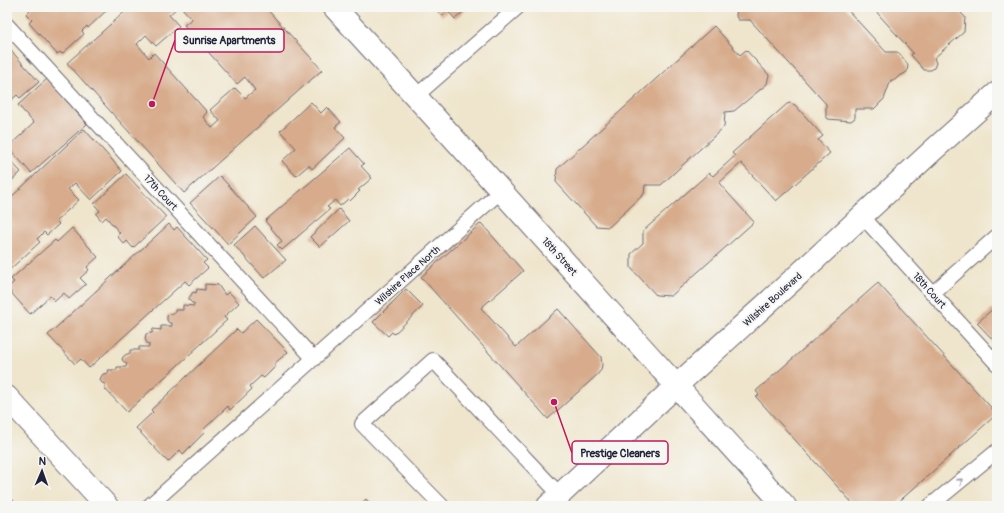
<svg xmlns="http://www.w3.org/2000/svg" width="1004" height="513" font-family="Pangolin,sans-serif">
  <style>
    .building { fill: #d7ab8b }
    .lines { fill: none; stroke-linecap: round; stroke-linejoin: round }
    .service-casing { stroke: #6a666e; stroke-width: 16 }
    .minor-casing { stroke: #6a666e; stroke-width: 24 }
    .tertiary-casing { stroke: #6a666e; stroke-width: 24 }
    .primary-casing { stroke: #6a666e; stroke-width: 24 }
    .service { stroke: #fff; stroke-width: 14 }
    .minor { stroke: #fff; stroke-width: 22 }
    .tertiary { stroke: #fff; stroke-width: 22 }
    .primary { stroke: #fff; stroke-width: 22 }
    .oneway { stroke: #9c9ca7 }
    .labels { text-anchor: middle; stroke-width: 4; stroke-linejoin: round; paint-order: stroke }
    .street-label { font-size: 10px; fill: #22223b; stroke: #f6f6f2 }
    .leader { fill: none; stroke: #c2185b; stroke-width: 1.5 }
    .callout-dot { fill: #c2185b; stroke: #f6f6f2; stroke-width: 1.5 }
    .callout { fill: #f6f6f2; stroke: #c2185b; stroke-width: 1.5 }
    .callout-label { font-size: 11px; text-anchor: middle; font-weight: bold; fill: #22223b }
  </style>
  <rect width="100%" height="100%" fill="#f6f6f2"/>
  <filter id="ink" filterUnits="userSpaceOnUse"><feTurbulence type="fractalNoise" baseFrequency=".025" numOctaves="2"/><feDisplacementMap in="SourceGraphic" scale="8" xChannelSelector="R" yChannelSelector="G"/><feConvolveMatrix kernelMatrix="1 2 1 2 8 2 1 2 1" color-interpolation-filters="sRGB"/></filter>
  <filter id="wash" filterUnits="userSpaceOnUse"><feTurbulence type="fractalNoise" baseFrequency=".012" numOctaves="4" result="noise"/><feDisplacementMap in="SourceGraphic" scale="16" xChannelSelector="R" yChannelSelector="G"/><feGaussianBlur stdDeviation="0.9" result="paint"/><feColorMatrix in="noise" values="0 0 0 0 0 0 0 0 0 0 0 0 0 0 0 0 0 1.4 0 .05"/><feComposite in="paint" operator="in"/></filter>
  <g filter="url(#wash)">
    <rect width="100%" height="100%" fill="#efe5cc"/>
    <g id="blocks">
      <!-- building -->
      <path class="building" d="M33 7H110L88 28 87 26 82 31 84 34 62 54 60 52 57 54 29 23 32 20 26 14Z
        M130 7H178L169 15 179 26 156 46 146 35 137 44 149 58 154 53 207 112 203 117 212 128 220 121 210 110 235 88 245 98 255 90 245 77 237 84 184 25 192 19 181 7H265L322 70 184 193 67 63Z
        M434 7H469L455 19 448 11 442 16Z
        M737 7H845L886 52H897L900 54 908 65 907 72 898 77 895 80H891L884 99 874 109H855V118L851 121 828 119 826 116V104L750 20H738L736 16Z
        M872 7H955L965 17 964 32 934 58 936 63 934 68 931 70H924L911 55 913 53Z
        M714 26 740 55 746 50 769 75 767 84 734 111 725 112 724 127 661 185H645L644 194 609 227 596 226 556 182 557 169Z
        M7 46 39 82 20 98 17 95 7 104Z
        M47 79 87 124 31 173 8 147 34 123 18 105Z
        M311 102 321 113 327 107 341 122 335 127 345 138 312 169 309 165 296 176 282 161 296 148 280 131Z
        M790 103 795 105 823 136 818 140 830 153 776 201 741 163 719 183 754 222 671 296 656 295 631 268V254L643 243V231L709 173 713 176 735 156 732 153 787 104Z
        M84 129 122 171 91 200 75 183 68 189 79 200 56 221 59 224 47 235 44 232 37 239 40 242 7 272V201Z
        M350 148 364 164 361 166 372 178 358 190 360 191 350 201 348 199 340 206 335 200 327 207 330 209 282 250 277 245 282 241 265 221Z
        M7 157 21 172 7 185Z
        M126 174 166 217 133 248 127 241 124 244 117 236 120 233 106 217 102 221 96 214 100 211 94 204Z
        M220 176 257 217 228 244 190 203Z
        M339 209 349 221 320 247 310 237Z
        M481 223 523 271 481 308 516 347 558 309 601 357 602 365 601 370 597 375 548 419 421 277Z
        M169 224 174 230 177 227 207 260 203 263 208 268 189 285 185 281 89 368 81 359 75 364 48 335Z
        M255 226 286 260 264 278 234 245Z
        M72 228 98 257 87 267 89 270 80 278 86 284 69 299 64 293 55 301 50 296 30 314 7 288 14 282 11 279 55 240 57 242Z
        M878 283 997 414 894 506H855L756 397 759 395 756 391Z
        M205 284 218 285 225 295 229 292 239 303 224 317 227 320 127 412 105 389V384L102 383 100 380 101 377 103 374 109 373 108 370H117V367H126L127 364 122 360 123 357 125 355 130 353V350H139V347H149V344L147 343 145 339 146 334 150 333H152L153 329 161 330V326H172V323H169L167 320V316L169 314 175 313V310H183V305L194 306V303H192L189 300V298L193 292 196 293 197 289 205 290Z
        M406 289 423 306 394 334 392 332 388 336 373 322Z
        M997 305V344L977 323Z
        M256 319 288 352 274 364 276 366 264 378 261 376 250 386 252 389 230 410 228 406 203 430 205 432 183 454 180 450 168 462 136 428 153 412 151 410 237 329 241 333Z
        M7 494 18 506H7Z
        M366 499 372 506H359Z"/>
    </g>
  </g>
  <g filter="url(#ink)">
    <use href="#blocks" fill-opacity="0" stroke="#6a666e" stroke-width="1"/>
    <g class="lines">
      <!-- service casing -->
      <g class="service-casing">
        <path id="service" d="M7 25 314 359
          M416 96 518 7
          M862 216 997 364
          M933 293 997 236
          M149 506 501 191
          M442 506 362 424 433 360 560 495
          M930 506 997 451"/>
      </g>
      <!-- minor casing -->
      <g class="minor-casing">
        <path id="minor" d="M334 7C486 172 634 340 785 506"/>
      </g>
      <!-- tertiary casing -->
      <g class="tertiary-casing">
        <path id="tertiary" d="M7 397 107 506"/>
      </g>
      <!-- primary casing -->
      <g class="primary-casing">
        <path id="primary" d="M548 506 676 386 796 277 930 153 997 93"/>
      </g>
      <!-- service -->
      <use href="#service" class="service"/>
      <!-- minor -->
      <use href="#minor" class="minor"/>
      <!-- tertiary -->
      <use href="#tertiary" class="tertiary"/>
      <!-- primary -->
      <use href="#primary" class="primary"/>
    </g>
    <!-- one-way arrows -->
    <defs><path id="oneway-chevron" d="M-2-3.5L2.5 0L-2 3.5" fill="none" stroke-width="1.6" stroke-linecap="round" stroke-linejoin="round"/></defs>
    <use class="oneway" href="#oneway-chevron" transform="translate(960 481) rotate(-40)"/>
  </g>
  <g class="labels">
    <!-- street labels -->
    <g class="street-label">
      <text transform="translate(161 192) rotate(47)" y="4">17th Court</text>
      <text transform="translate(560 256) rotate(48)" y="4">18th Street</text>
      <text transform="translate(407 275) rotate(-42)" y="4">Wilshire Place North</text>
      <text transform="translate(930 290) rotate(48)" y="4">18th Court</text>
      <text transform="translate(772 299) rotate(-42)" y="4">Wilshire Boulevard</text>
    </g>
  </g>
  <!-- callouts -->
  <path class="leader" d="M152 104L175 40M554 402L572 453"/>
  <g class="callout-dot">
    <circle cx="152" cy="104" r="4"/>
    <circle cx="554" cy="402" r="4"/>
  </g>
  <g class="callout">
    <rect x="175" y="29" width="109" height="23" rx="4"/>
    <rect x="572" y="441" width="96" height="23" rx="4"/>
  </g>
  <g class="callout-label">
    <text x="229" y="44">Sunrise Apartments</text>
    <text x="620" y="457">Prestige Cleaners</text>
  </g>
  <!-- margin -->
  <rect width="1004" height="513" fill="none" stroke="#f6f6f2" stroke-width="24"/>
  <!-- north arrow -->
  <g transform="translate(42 471) rotate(2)" stroke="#f6f6f2" stroke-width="3" paint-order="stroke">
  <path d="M0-3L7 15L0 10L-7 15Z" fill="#22223b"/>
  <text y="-6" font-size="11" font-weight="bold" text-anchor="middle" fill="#22223b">N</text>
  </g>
</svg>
